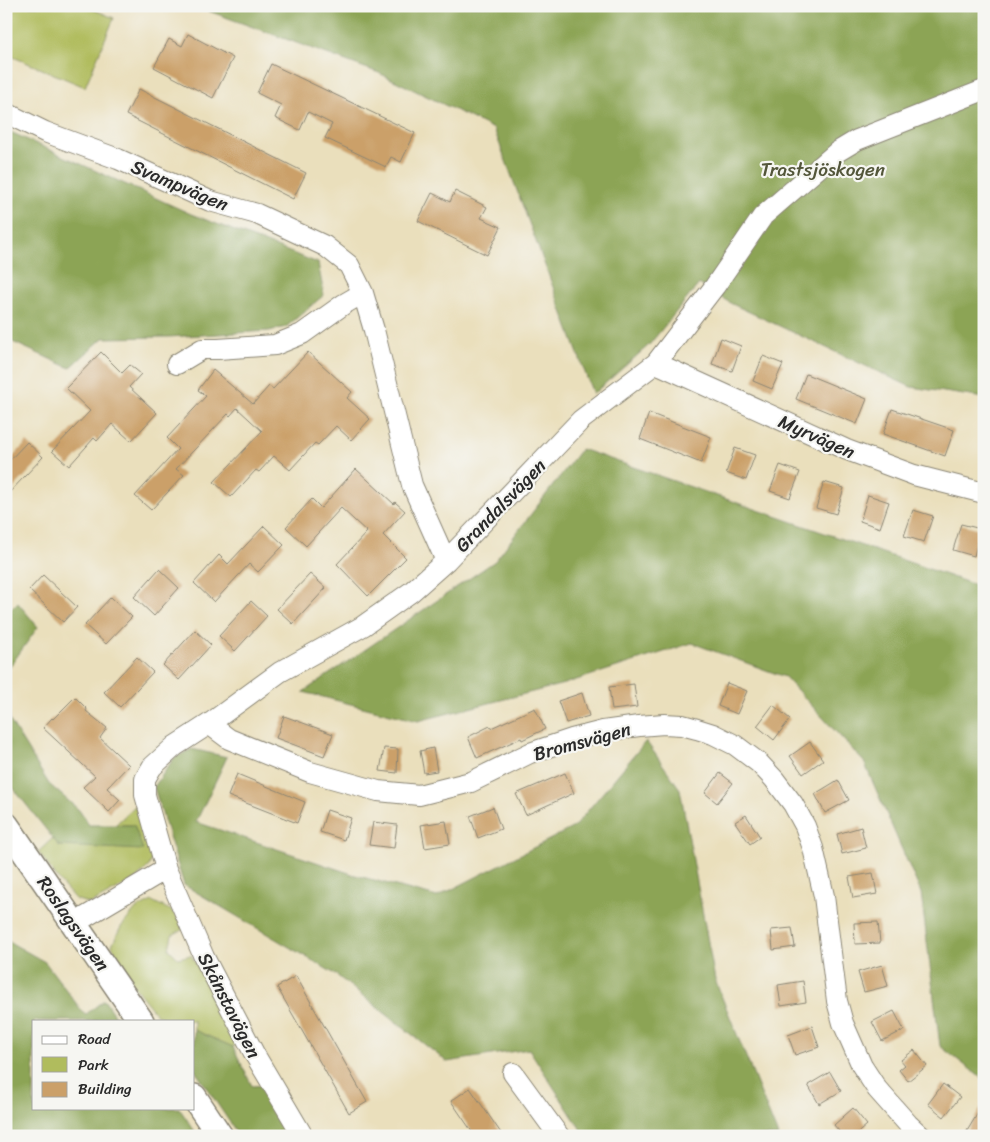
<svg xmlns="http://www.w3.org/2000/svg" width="990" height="1142" font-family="Sriracha,sans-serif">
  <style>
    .green { fill: #b0bc5d; stroke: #6e7444 }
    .forest { fill: #8ca454; stroke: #5c6840 }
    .building { fill: #cba069 }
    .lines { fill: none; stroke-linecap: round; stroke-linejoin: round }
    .minor-casing { stroke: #8a8574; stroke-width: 22 }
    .major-casing { stroke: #8a8574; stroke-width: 28 }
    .minor { stroke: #fff; stroke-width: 20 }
    .major { stroke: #fff; stroke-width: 25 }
    .labels { text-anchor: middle; stroke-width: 4.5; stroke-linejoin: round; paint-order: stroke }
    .park-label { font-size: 19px; fill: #53563a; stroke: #f6f6f2 }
    .street-label { font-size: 19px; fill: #2b2b2b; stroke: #f6f6f2 }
  </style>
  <rect width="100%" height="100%" fill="#f6f6f2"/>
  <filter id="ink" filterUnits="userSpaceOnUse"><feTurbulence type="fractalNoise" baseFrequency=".02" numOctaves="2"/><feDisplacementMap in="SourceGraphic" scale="10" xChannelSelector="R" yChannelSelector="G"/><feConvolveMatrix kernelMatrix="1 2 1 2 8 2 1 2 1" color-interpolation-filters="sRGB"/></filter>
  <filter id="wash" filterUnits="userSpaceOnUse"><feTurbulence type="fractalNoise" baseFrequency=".0096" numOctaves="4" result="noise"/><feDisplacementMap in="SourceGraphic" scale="20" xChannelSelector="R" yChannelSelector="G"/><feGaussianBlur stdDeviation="1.12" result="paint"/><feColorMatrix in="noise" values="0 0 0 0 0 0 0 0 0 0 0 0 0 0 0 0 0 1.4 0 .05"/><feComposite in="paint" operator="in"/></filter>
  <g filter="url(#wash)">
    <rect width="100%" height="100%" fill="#eadfbc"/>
    <!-- green -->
    <path class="green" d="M6 6H85L114 18 85 87 6 54Z
      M135 806 153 855 149 866 136 879 90 904 75 899 60 882 38 852 53 838 59 846 134 825H115Z
      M152 901 172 911 186 928 172 935 169 949 178 958 191 955 234 1029 242 1039 233 1047 194 1030V1021H171L157 1015 123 973 112 945 121 927 136 909Z"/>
    <!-- forest -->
    <path class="forest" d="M195 6H841L843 8 845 6H984V398L911 387 732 304 699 284 649 345 593 394 494 129 379 73Z
      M6 130 191 214 318 263 324 295 286 327 269 331 168 337 103 338 70 368 6 339Z
      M581 449 984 588V1080L940 1046 921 893 864 762 785 677 692 643 564 684 418 721 303 692 495 561Z
      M18 603 38 627 6 672V611Z
      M6 697 10 721 49 784 79 810 89 825H134L143 850 59 846 6 779Z
      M646 741 680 789 715 980 778 1136H648L644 1131 636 1136H585L529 1049 447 1062 335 974 184 885 154 787 174 758 192 749 227 757 196 822 355 875 437 897 574 827Z
      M6 940 45 962 85 1015 104 1000 118 1021H34V1108H179L198 1136H6Z
      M194 1030 233 1047 252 1086 265 1085 292 1136H239L194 1069Z"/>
    <g id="blocks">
      <!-- building -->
      <path class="building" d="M188 34 233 58 213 98 154 67 169 39 182 46Z
        M271 64 415 133 401 162 391 157 386 167 325 138 332 124 308 112 300 130 275 118 281 105 257 93Z
        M139 89 306 173 293 199 126 115Z
        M455 191 487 207 481 218 501 227 487 255 418 221 432 193 450 202Z
        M721 338 741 346 732 371 712 364Z
        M101 352 122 373 130 365 141 374 129 387 157 413 131 441 112 424 97 441 94 438 69 466 52 451 90 411 66 388Z
        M308 352 352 392 347 398 370 419 351 440 336 426 318 445 315 443 290 470 274 456 259 472 256 470 231 497 214 482 262 431 237 408 230 416 228 414 176 469 184 475 151 510 135 496 178 449 167 438 206 396 198 390 213 370 253 404 269 386 273 389Z
        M763 356 783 364 772 389 753 381Z
        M806 374 867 399 857 424 796 399Z
        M892 409 954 430 945 456 883 434Z
        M649 413 711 437 701 463 640 439Z
        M27 442 43 457 6 496V464Z
        M735 448 755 455 746 480 726 473Z
        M780 465 800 472 790 498 770 491Z
        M356 469 394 504 395 502 405 511 383 535 406 558 368 596 337 564 367 532 341 508 306 546 286 527 312 499 321 508Z
        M824 482 844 488 836 514 816 508Z
        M868 495 889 502 880 528 860 521Z
        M913 510 933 516 924 542 904 536Z
        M961 524 981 529 974 556 953 550Z
        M264 526 284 545 258 572 249 564 214 602 194 583 219 555 228 564Z
        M159 569 179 588 154 616 134 597Z
        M310 574 326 588 293 624 277 609Z
        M43 575 77 607 63 622 29 590Z
        M111 597 132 617 106 644 85 625Z
        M251 601 267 616 235 651 219 636Z
        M195 630 211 645 179 680 163 665Z
        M137 657 153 672 120 707 104 692Z
        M727 683 747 691 737 714 718 706Z
        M634 684 637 707 612 710 609 687Z
        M582 693 589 716 566 723 558 701Z
        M75 697 87 709 86 711 107 728 100 738 129 765 107 788 120 800 109 812 83 787 95 776 43 728 52 718 53 719Z
        M773 705 790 719 774 740 757 726Z
        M535 708 545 729 522 740 521 738 477 758 468 737 490 726 491 728Z
        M284 716 333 734 324 756 276 738Z
        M810 742 823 760 803 774 790 756Z
        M384 748 398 749 397 773 380 771Z
        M433 748 437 771 424 773 420 751Z
        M565 773 574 793 526 815 516 794Z
        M720 773 733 783 717 803 705 793Z
        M237 774 305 802 297 823 228 796Z
        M838 780 849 800 825 813 815 794Z
        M493 807 501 829 478 838 470 816Z
        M327 810 351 818 344 840 320 832Z
        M746 815 760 837 750 844 735 822Z
        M446 821 450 844 425 848 421 825Z
        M373 822 397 825 394 848 369 845Z
        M861 827 866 848 842 854 837 834Z
        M873 873 877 894 853 898 849 877Z
        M878 922 880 943 855 944 854 923Z
        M792 928 795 947 773 950 771 930Z
        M882 965 888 986 864 992 858 972Z
        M296 976 367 1102 349 1113 277 987Z
        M803 981 806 1002 781 1006 778 985Z
        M894 1011 904 1030 882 1041 872 1022Z
        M812 1026 819 1047 795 1055 788 1035Z
        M914 1050 927 1066 908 1081 899 1070 905 1065 901 1060Z
        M830 1072 841 1091 819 1104 808 1085Z
        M943 1084 960 1097 944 1117 928 1104Z
        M470 1088 503 1136H475L451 1101Z
        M984 1103V1136H964Z
        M853 1108 867 1125 854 1136H843L834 1125Z"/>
    </g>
  </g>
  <g filter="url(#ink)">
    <use href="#blocks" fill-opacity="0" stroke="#8a8574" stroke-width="1"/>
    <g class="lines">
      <!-- minor casing -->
      <g class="minor-casing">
        <path id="minor" d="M6 113 45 132 118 159 210 201 257 214 325 246 349 265 363 293 374 330 412 485 446 561
          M656 363 847 450 914 475 984 493
          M177 364 202 349H218L275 345 302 334 344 304 363 293
          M209 724 229 739 310 772 378 791 419 795 471 782 530 753 572 739 603 731 639 726 664 724 682 725 697 729 713 734 735 745 759 763 774 779 793 804 805 826 813 848 824 896 833 969 837 1001 843 1023 862 1066 877 1089 908 1124 921 1136
          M166 869 204 957 255 1055 303 1136
          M75 923 166 869 145 795V779L152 767 175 746 209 724 280 672 363 626 411 592 446 561 581 420 656 363 715 286 763 216 837 152 857 140 984 90
          M513 1073 559 1136"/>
      </g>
      <!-- major casing -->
      <g class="major-casing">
        <path id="major" d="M6 825 141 1021
          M194 1097 220 1136"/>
      </g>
      <!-- minor -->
      <use href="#minor" class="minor"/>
      <!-- major -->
      <use href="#major" class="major"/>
    </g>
  </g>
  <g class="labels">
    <!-- park labels -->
    <g class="park-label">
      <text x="823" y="176">Trastsjöskogen</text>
    </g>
    <!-- street labels -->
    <g class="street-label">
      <text transform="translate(180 185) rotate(23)" y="7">Svampvägen</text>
      <text transform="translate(817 436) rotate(24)" y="7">Myrvägen</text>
      <text transform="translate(500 505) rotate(-46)" y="7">Grandalsvägen</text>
      <text transform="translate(582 741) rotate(-15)" y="7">Bromsvägen</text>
      <text transform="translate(74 923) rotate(55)" y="7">Roslagsvägen</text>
      <text transform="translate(230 1005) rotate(63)" y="7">Skånstavägen</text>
    </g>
  </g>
  <!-- margin -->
  <rect width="990" height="1142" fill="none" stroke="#f6f6f2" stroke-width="25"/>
  <!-- legend -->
  <rect x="32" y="1020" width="162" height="90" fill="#f6f6f2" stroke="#a5a5a2"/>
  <rect x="42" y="1036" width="25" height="8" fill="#ffffff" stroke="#a5a5a2"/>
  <text x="78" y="1044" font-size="15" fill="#2b2b2b">Road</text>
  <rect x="42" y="1057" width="25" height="15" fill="#b0bc5d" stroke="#a5a5a2"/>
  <text x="78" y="1070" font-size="15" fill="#2b2b2b">Park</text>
  <rect x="42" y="1082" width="25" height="15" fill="#cba069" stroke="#a5a5a2"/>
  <text x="78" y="1094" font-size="15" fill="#2b2b2b">Building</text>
</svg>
